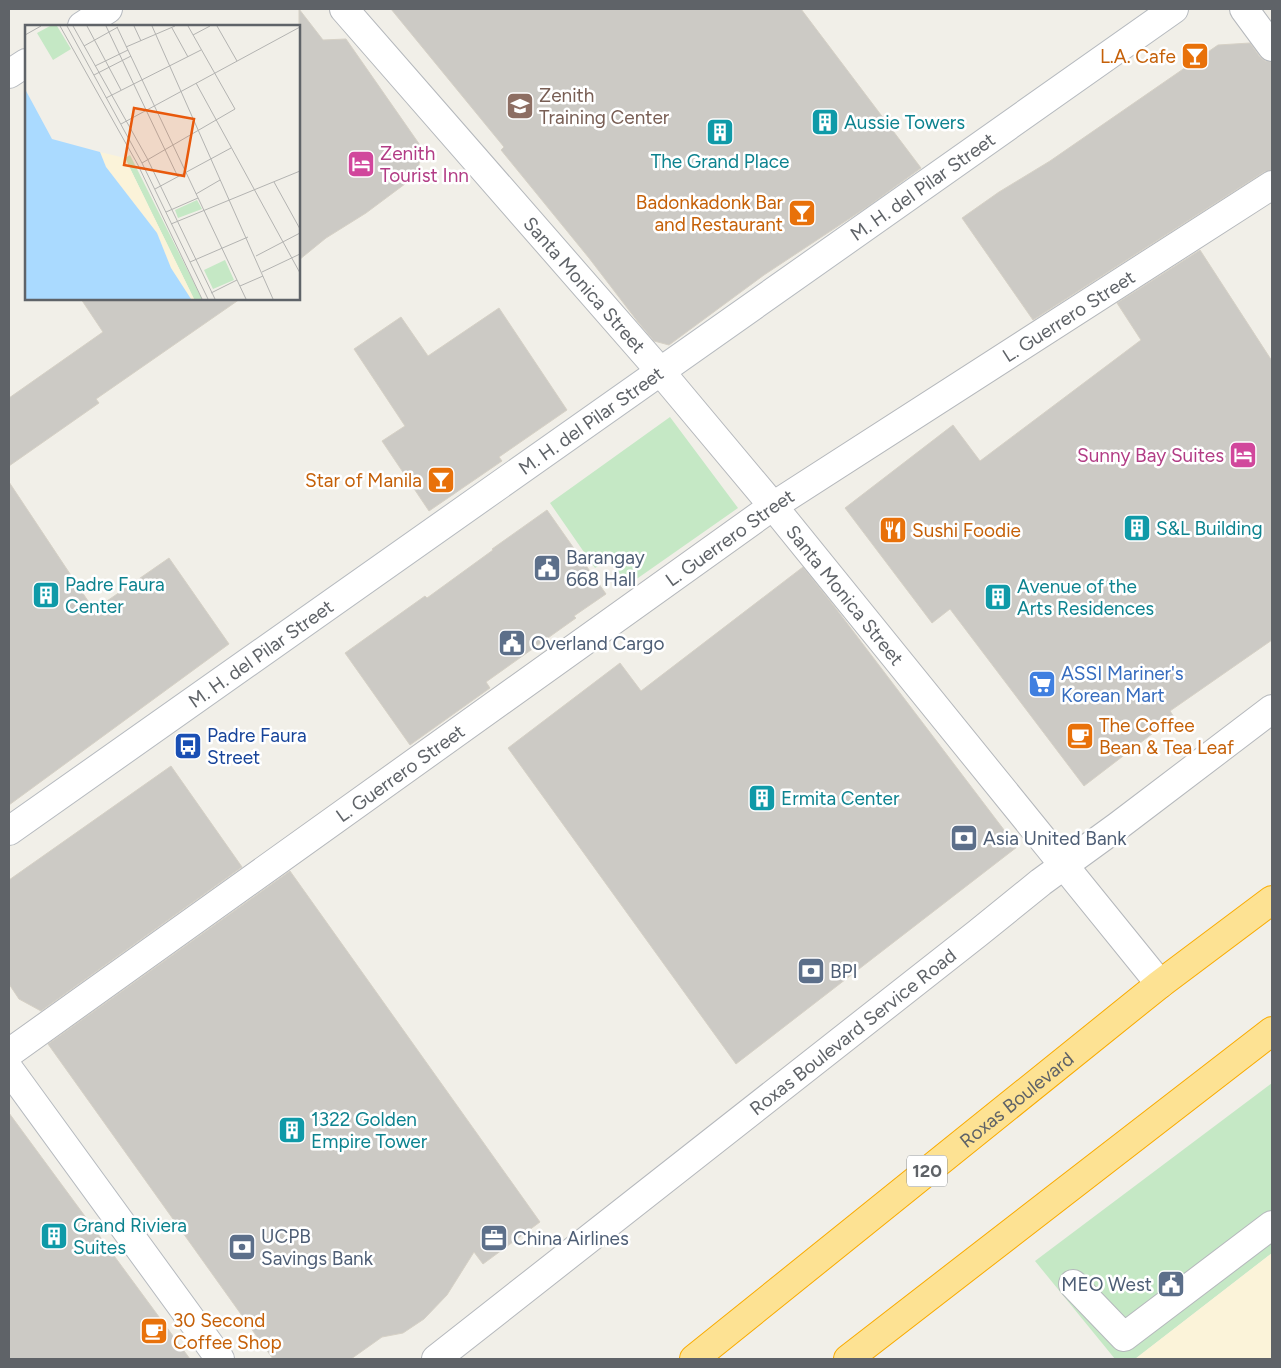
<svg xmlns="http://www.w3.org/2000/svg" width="1281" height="1368" font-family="Figtree,sans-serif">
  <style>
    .green { fill: #c5e8c5 }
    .sand { fill: #fbf3d9 }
    .building { fill: #cccac5; stroke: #d6d1c6 }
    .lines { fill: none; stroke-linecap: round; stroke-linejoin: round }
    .street-casing { stroke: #b5b8bc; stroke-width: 30 }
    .secondary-casing { stroke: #b6babf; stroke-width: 30 }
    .highway-casing { stroke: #f9ab00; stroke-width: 30 }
    .street { stroke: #fff; stroke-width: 28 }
    .secondary { stroke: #fff; stroke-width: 28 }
    .highway { stroke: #fde293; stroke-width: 28 }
    .labels { text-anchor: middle; stroke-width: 5; stroke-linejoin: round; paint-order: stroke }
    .shield { fill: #fff; stroke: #8f9295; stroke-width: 1 }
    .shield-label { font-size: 18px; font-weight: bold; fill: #5f6368 }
    .food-label { font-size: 19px; fill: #c56008; stroke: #fff; text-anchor: end }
    .education-label { font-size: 19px; fill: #785e54; stroke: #fff; text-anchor: start }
    .culture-label { font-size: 19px; fill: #0d838f; stroke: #fff; text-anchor: start }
    .hotel-label { font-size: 19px; fill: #b23c85; stroke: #fff; text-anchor: start }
    .street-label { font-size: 19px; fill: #5f6368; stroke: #fff }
    .service-label { font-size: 19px; fill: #4e5e75; stroke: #fff; text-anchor: start }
    .shop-label { font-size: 19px; fill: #366cbe; stroke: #fff; text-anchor: start }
    .transit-label { font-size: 19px; fill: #164399; stroke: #fff; text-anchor: start }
    .inset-road { fill: none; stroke: #b3b3b1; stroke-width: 1 }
    .view { fill: #e8590c; fill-opacity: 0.15; stroke: #e8590c; stroke-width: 2.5 }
    .inset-edge { fill: none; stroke: #5f6368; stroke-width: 2.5 }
  </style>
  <rect width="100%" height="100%" fill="#f1efe8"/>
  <!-- green -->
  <path class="green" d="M670 417 738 508 628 585 609 559 595 568 550 503Z
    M1272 1083V1253L1135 1359H1115L1035 1261Z"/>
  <!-- sand -->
  <path class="sand" d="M1272 1253V1359H1135Z"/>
  <!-- building -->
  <path class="building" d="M299 9 323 40 346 39 422 148 417 175 366 213 326 238 299 260Z
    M391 9H801L921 168 867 207 764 275 669 345 654 341 638 322 589 258 501 150 504 147Z
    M1250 43 1260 57 1265 61 1272 62V170L1264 172 1033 320 962 218 999 192 1050 161 1218 45Z
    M1200 250 1272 361V640L1170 711 1174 717 1084 786 950 609 932 623 845 508 953 425 980 461 1141 340 1117 303Z
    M81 299H240L96 399 99 403 9 466V398L103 332Z
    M499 308 567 410 499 457 502 461 429 511 382 441 405 426 354 349 401 317 428 356Z
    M9 482 94 610 169 558 229 644 9 805Z
    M547 510 606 594 574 616 576 618 486 682 490 688 410 745 345 653 425 596 427 598 493 550 492 549Z
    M803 567 834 606 1017 847 736 1064 508 748 620 663 641 691Z
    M171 766 242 867 41 1011 19 999 9 984V880Z
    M290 871 540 1222 483 1264 474 1252 447 1295 424 1319 403 1333 382 1337 351 1359H273L48 1044Z
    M9 1113 190 1359H9Z"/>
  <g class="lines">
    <!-- street casing -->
    <g class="street-casing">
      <g id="street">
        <path id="s1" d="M344 9 660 371 773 506 1160 984"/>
        <path d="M1244 9 1272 47"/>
        <path id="s2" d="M9 1053 773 506 1272 185"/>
        <path d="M1073 1284 1124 1337 1272 1225"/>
        <path id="s3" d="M436 1359 978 933 1041 882 1118 826 1272 709"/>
      </g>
    </g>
    <!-- secondary casing -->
    <g class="secondary-casing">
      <g id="secondary">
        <path d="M82 26 108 9"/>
        <path d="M9 74 26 63"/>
        <path id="s4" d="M9 831 1174 9"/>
        <path d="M9 1069 220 1359"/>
      </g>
    </g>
    <!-- highway casing -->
    <g class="highway-casing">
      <g id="highway">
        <path id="s5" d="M694 1359 1160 984 1272 900"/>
        <path d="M848 1359 1272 1031"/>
      </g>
    </g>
    <!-- street -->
    <use href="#street" class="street"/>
    <!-- secondary -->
    <use href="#secondary" class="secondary"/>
    <!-- highway -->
    <use href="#highway" class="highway"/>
  </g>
  <!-- icons -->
  <defs>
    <g id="bar-square" transform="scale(1.4375)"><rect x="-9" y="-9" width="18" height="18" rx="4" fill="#e8710a" stroke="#fff"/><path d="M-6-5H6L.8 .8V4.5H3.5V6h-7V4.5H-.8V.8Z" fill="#fff"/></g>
    <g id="school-square" transform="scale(1.4375)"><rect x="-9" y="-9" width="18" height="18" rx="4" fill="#8d6e63" stroke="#fff"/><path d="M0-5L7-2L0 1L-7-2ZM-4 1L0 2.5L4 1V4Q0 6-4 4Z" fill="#fff"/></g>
    <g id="building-square" transform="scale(1.4375)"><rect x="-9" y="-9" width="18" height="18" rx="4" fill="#0f9aa8" stroke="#fff"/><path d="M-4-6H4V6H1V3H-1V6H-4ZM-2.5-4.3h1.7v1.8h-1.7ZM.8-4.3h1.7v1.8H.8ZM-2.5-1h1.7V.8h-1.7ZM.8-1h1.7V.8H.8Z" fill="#fff"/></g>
    <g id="hotel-square" transform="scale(1.4375)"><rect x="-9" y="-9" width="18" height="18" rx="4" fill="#d1479c" stroke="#fff"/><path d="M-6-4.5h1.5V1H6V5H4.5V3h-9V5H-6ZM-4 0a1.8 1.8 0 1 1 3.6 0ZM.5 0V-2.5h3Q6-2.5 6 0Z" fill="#fff"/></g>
    <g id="restaurant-square" transform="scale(1.4375)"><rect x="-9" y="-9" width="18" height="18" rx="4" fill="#e8710a" stroke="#fff"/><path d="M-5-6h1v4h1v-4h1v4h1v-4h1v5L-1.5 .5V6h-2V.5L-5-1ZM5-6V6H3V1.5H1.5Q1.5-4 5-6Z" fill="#fff"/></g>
    <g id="civic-square" transform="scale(1.4375)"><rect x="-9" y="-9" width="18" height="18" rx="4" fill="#5c6f8a" stroke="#fff"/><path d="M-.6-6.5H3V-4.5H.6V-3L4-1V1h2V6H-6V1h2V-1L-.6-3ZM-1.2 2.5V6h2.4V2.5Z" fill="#fff"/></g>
    <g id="supermarket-square" transform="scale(1.4375)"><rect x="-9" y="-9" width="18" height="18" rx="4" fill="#3f7fe0" stroke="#fff"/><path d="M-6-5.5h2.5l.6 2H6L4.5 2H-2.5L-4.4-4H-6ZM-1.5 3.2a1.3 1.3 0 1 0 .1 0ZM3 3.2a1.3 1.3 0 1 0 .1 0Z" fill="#fff"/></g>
    <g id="cafe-square" transform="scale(1.4375)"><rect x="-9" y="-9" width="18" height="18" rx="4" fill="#e8710a" stroke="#fff"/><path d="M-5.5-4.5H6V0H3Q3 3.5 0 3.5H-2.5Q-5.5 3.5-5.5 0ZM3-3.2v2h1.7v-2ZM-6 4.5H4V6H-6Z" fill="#fff"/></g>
    <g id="bus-square" transform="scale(1.4375)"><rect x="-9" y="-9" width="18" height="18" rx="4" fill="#1a4fb4" stroke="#fff"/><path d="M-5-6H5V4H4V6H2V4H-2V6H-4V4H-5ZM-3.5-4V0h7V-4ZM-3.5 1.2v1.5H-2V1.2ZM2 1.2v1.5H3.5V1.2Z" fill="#fff"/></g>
    <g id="bank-square" transform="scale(1.4375)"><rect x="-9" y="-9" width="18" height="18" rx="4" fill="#5c6f8a" stroke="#fff"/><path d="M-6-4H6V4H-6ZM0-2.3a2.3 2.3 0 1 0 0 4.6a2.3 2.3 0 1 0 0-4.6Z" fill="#fff"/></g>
    <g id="office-square" transform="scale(1.4375)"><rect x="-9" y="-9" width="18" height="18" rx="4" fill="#5c6f8a" stroke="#fff"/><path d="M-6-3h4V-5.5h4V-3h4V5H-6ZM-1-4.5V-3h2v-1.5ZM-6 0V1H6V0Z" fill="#fff"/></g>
  </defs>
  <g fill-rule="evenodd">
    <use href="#bar-square" x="1195" y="56"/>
    <use href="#school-square" x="520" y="106"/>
    <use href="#building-square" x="825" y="122"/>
    <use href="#building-square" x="720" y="132"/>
    <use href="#hotel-square" x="361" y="164"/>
    <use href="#bar-square" x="802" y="213"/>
    <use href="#hotel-square" x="1243" y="455"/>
    <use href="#bar-square" x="441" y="480"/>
    <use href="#building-square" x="1137" y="528"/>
    <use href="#restaurant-square" x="893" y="530"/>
    <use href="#civic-square" x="547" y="568"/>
    <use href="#building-square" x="46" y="595"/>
    <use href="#building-square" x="998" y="597"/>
    <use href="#civic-square" x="512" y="643"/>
    <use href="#supermarket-square" x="1042" y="684"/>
    <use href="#cafe-square" x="1080" y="736"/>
    <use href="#bus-square" x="188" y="746"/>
    <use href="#building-square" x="762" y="798"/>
    <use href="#bank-square" x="964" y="838"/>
    <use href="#bank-square" x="811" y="971"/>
    <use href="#building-square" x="292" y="1130"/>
    <use href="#building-square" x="54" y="1236"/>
    <use href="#office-square" x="494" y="1238"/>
    <use href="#bank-square" x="242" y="1247"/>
    <use href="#civic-square" x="1171" y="1284"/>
    <use href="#cafe-square" x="154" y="1331"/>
  </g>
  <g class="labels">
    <!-- shield labels -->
    <rect class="shield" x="907" y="1155.5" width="40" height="31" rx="4"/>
    <g class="shield-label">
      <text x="927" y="1177">120</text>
    </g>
    <!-- food labels -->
    <g class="food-label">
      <text x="1176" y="63">L.A. Cafe</text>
      <text x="783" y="209">Badonkadonk Bar<tspan x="783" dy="22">and Restaurant</tspan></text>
      <text x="422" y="487">Star of Manila</text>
      <text x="912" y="537" text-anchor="start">Sushi Foodie</text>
      <text x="1099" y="732" text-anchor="start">The Coffee<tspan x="1099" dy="22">Bean &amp; Tea Leaf</tspan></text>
      <text x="173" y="1327" text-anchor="start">30 Second<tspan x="173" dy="22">Coffee Shop</tspan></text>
    </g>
    <!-- education labels -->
    <g class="education-label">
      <text x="539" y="102">Zenith<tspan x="539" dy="22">Training Center</tspan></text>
    </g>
    <!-- culture labels -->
    <g class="culture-label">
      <text x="844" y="129">Aussie Towers</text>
      <text x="720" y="168" text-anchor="middle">The Grand Place</text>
      <text x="1156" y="535">S&amp;L Building</text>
      <text x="65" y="591">Padre Faura<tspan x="65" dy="22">Center</tspan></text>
      <text x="1017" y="593">Avenue of the<tspan x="1017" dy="22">Arts Residences</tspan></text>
      <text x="781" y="805">Ermita Center</text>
      <text x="311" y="1126">1322 Golden<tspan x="311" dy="22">Empire Tower</tspan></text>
      <text x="73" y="1232">Grand Riviera<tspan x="73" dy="22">Suites</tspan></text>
    </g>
    <!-- hotel labels -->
    <g class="hotel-label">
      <text x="380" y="160">Zenith<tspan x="380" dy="22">Tourist Inn</tspan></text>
      <text x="1224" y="462" text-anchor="end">Sunny Bay Suites</text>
    </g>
    <!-- street labels -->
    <g class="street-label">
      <text dy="7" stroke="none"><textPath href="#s4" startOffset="1118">M. H. del Pilar Street</textPath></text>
      <text dy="7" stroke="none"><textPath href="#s1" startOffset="366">Santa Monica Street</textPath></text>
      <text dy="7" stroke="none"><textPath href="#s2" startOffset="1291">L. Guerrero Street</textPath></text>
      <text dy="7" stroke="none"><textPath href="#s4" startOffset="712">M. H. del Pilar Street</textPath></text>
      <text dy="7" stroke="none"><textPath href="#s2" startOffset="886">L. Guerrero Street</textPath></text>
      <text dy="7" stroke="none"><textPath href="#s1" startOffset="771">Santa Monica Street</textPath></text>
      <text dy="7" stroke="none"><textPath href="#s4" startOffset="308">M. H. del Pilar Street</textPath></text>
      <text dy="7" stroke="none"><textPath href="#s2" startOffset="481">L. Guerrero Street</textPath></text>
      <text dy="7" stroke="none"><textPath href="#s3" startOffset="530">Roxas Boulevard Service Road</textPath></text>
      <text dy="7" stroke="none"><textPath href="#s5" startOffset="414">Roxas Boulevard</textPath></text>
    </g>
    <!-- service labels -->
    <g class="service-label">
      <text x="566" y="564">Barangay<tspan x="566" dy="22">668 Hall</tspan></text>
      <text x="531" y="650">Overland Cargo</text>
      <text x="983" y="845">Asia United Bank</text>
      <text x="830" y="978">BPI</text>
      <text x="261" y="1243">UCPB<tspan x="261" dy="22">Savings Bank</tspan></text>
      <text x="513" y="1245">China Airlines</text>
      <text x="1152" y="1291" text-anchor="end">MEO West</text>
    </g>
    <!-- shop labels -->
    <g class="shop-label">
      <text x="1061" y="680">ASSI Mariner's<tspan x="1061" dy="22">Korean Mart</tspan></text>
    </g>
    <!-- transit labels -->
    <g class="transit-label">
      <text x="207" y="742">Padre Faura<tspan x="207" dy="22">Street</tspan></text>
    </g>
  </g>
  <!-- overview -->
  <g transform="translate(25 25)">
    <rect width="275" height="275" fill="#f1efe8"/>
    <path d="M25 1H32L46 24 28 35 12 8ZM75 127 100 133 105 130 177 274H169L100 133ZM172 175 177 184 153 193 150 185ZM200 235 209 255 188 264 179 245Z" fill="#c5e8c5"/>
    <path d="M75 127 100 133 169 274H166L147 246 132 208 81 142Z" fill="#fbf3d9"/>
    <path d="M0 64 27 114 75 127 81 142 132 208 146 243 166 274H0Z" fill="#aadaff"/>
    <path class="inset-road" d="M35 1 113 140 177 274M42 1 117 138 183 274M48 1 122 133 190 274M62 1 96 65M81 1 153 152M109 1 116 16M127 1 248 274M163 1 210 84M192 1 212 36M92 2 221 274M147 3 163 32M0 10 16 1M168 10 185 1M59 21 93 2M101 22 150 1M70 41 103 25M69 50 106 31M171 58 275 248M81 73 176 25M96 99 275 2M117 138 210 84M249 157 275 204M130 164 206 123M171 169 195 155M141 187 173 173M146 199 275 146M231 231 275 208M165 237 223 212M237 247 275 229M215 261 238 251M186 268 212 255"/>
    <path class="view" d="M109 83 169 94 159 151 99 140Z"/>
    <rect width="275" height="275" class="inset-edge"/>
  </g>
  <!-- border -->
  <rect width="1281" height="1368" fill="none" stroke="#5f6368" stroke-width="20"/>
</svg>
